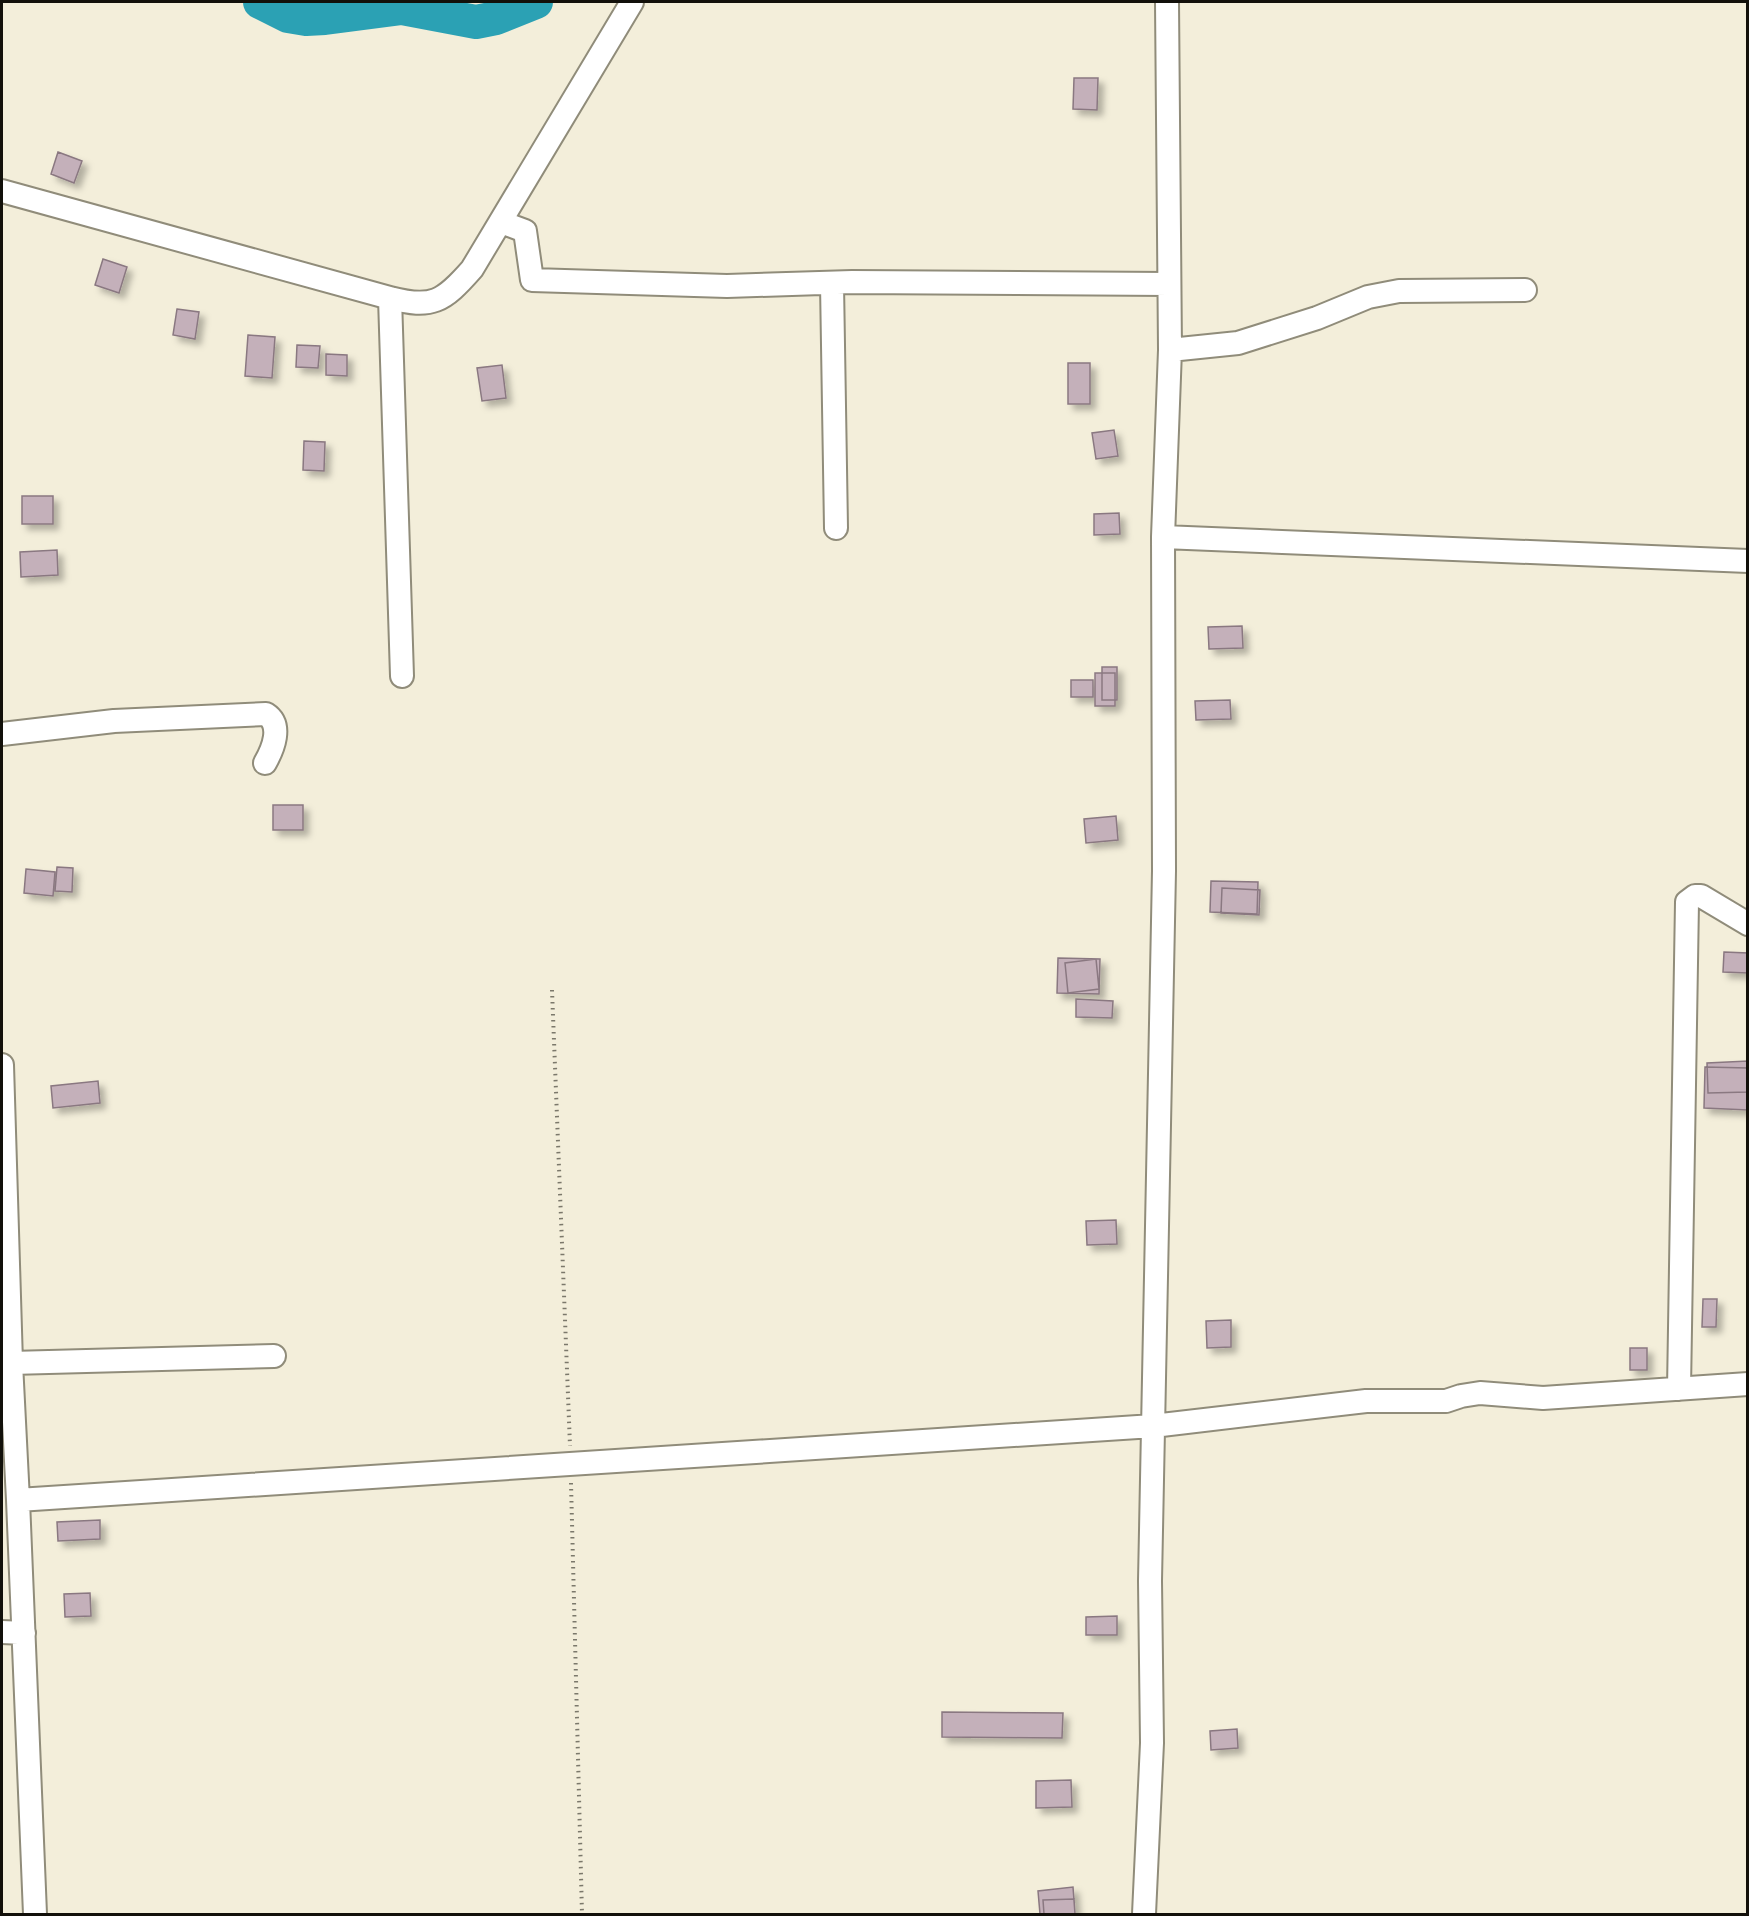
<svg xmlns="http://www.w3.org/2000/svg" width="1749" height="1916" font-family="Jost,sans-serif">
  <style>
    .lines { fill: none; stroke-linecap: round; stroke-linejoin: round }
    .river { stroke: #2ba1b4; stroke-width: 34 }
    .building { fill: #c4b0ba; stroke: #8a7881; stroke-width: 1.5; filter: url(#shadow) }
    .minor-casing { stroke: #908c7a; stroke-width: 26 }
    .path { stroke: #7b786b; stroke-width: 4; stroke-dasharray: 1.5 4.5; stroke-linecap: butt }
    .minor { stroke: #fff; stroke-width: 22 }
  </style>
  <defs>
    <filter id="shadow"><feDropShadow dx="5.5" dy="5.5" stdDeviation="3" flood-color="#0004"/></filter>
  </defs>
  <rect width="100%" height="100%" fill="#f3eeda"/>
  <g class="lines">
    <!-- river -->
    <path class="river" d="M260 2 288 16 306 19 325 18 402 8 476 22 496 18 536 2"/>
  </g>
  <!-- building -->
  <path class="building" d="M1074 78H1098L1097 110 1073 109Z
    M58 152 82 161 74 183 51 174Z
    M103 259 127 267 119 293 95 285Z
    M177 309 199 312 195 339 173 335Z
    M248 335 275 337 272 378 245 376Z
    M297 345 320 346 318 368 296 367Z
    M326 354 347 355V376L326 375Z
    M1068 363H1090V404H1068Z
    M502 365 506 398 482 401 477 368Z
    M1114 430 1118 456 1096 459 1092 433Z
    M304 441 325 442 324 471 303 470Z
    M22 496H53V524H22Z
    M1119 513 1120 534 1094 535V514Z
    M57 550 58 575 21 577 20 552Z
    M1242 626 1243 648 1209 649 1208 627Z
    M1102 667H1117V700H1102Z
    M1095 673H1115V706H1095Z
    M1071 680H1093V697H1071Z
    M1230 700 1231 719 1196 720 1195 701Z
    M273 805H303V830H273Z
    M1116 816 1118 840 1086 843 1084 819Z
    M57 867 73 868 72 892 55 891Z
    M26 869 55 872 53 896 24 893Z
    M1211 881 1258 882 1257 914 1210 912Z
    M1222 888 1260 890 1259 915 1221 913Z
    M1724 952 1748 953V973L1723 972Z
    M1058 958 1100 959 1099 994 1057 993Z
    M1096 959 1099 989 1068 993 1065 963Z
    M1076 999 1113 1001 1112 1018 1076 1017Z
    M1748 1061V1092L1708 1093 1707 1063Z
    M1705 1067 1748 1068V1110L1704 1108Z
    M98 1081 100 1103 53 1108 51 1086Z
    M1116 1220 1117 1244 1087 1245 1086 1221Z
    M1703 1299H1717L1716 1327H1702Z
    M1231 1320V1347L1207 1348 1206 1321Z
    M1630 1348H1647V1370H1630Z
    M100 1520V1539L58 1541 57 1522Z
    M90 1593 91 1616 65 1617 64 1594Z
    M1117 1616V1635H1086V1617Z
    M942 1712 1063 1713 1062 1738 942 1737Z
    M1237 1729 1238 1748 1211 1750 1210 1731Z
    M1071 1780 1072 1807 1036 1808V1781Z
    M1073 1887 1075 1914H1040L1038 1891Z
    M1074 1899 1075 1914H1044L1043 1900Z"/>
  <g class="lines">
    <!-- minor casing -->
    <g class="minor-casing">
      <path id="minor" d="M2 191 390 298C432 309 443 302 472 269L632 2
        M501 222 525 231 532 280 727 286 852 282 1169 284
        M832 284 836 528
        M390 298 402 676
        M1170 350 1238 343 1317 318 1368 297 1399 291 1525 290
        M1163 537 1748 561
        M2 734 114 721 266 714C283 725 273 749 265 763
        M2 1065 11 1363 18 1500 35 1914
        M11 1363 274 1356
        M1679 1389 1687 902 1695 896H1701L1748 924
        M18 1500 1153 1426 1366 1401H1446L1461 1396 1480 1393 1543 1398 1748 1384
        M2 1632 24 1633
        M1144 1914 1152 1743 1150 1581 1164 871 1163 537 1170 350 1167 2"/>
    </g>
    <!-- path -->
    <path class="path" d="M552 990 570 1446
      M571 1483 582 1914"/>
    <!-- minor -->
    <use href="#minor" class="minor"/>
  </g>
  <!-- border -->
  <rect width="1749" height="1916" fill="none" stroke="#12100a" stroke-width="6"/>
</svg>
